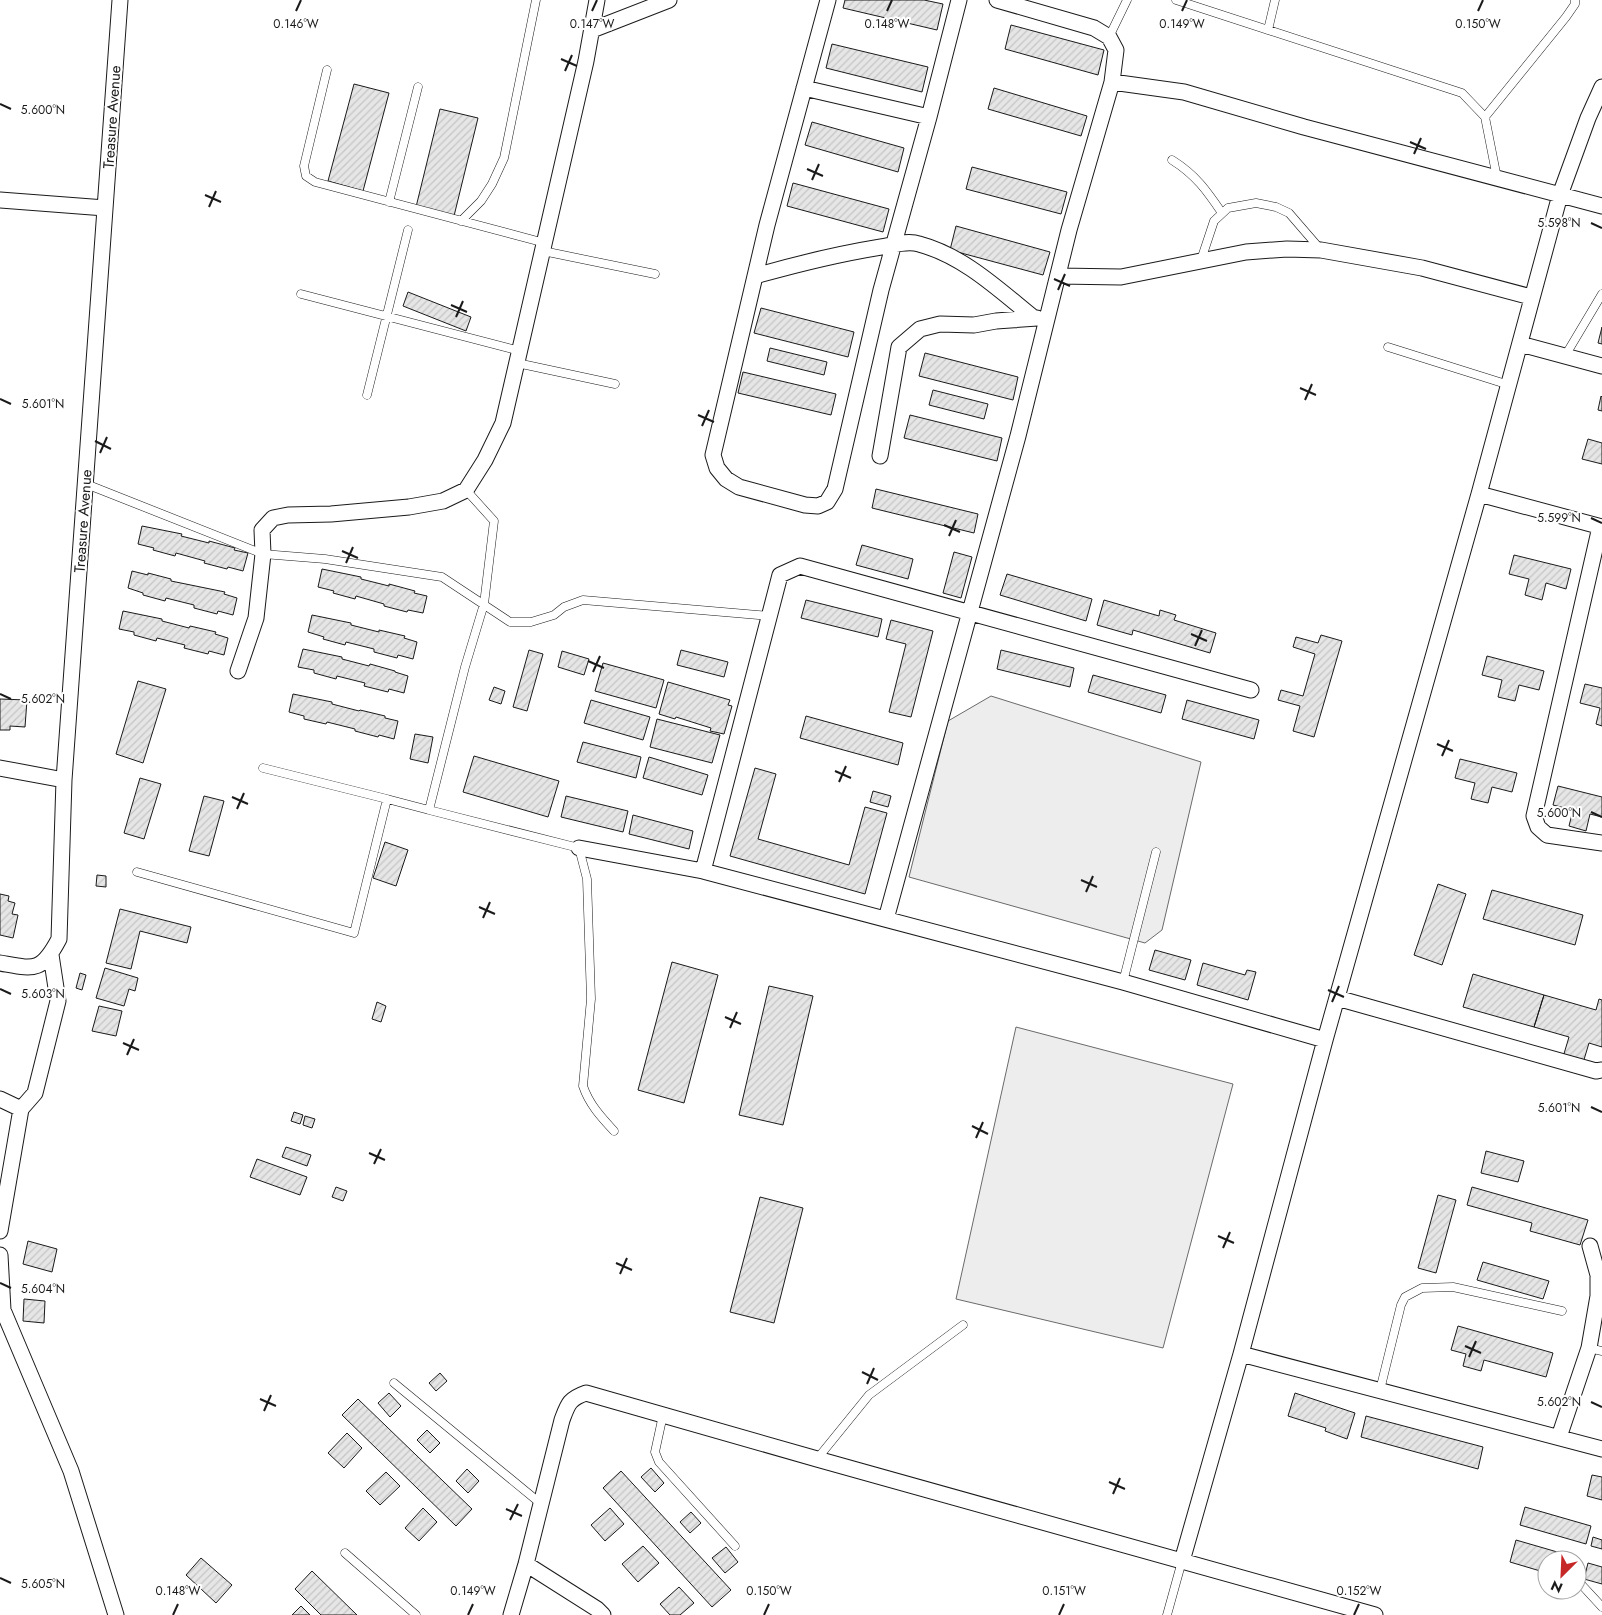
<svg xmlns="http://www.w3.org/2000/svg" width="1602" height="1615" font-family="Jost,sans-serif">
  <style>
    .built { fill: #ededed; stroke: #6a6a6a }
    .building { fill: url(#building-hatch); stroke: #1a1a1a }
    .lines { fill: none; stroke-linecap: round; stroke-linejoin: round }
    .service-casing { stroke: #1a1a1a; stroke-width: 9 }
    .minor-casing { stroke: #1a1a1a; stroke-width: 17 }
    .service { stroke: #fff; stroke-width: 8 }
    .minor { stroke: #fff; stroke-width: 15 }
    .ticks { fill: none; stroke: #1a1a1a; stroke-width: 2 }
    .labels { text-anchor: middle; stroke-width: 4; stroke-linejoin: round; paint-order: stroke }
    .street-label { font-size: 15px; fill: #1a1a1a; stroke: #fff }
    .ticks-label { font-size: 12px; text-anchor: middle; fill: #1a1a1a; stroke: #fff; stroke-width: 4; stroke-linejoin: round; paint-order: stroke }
  </style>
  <defs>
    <pattern id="building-hatch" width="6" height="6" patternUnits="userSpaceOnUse" patternTransform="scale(1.25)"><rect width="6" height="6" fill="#e6e6e6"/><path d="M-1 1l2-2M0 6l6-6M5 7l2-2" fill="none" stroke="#c5c5c5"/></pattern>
  </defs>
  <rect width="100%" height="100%" fill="#fff"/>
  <!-- built -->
  <path class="built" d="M991 696 1201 762 1162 930 1145 943 909 877 948 721Z
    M1016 1027 1233 1084 1163 1348 956 1299Z"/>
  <!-- building -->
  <path class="building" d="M845 0H924L943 4 937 30 843 8Z
    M1011 25 1104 50 1098 75 1005 49Z
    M832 44 928 67 922 92 826 68Z
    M354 84 389 93 363 191 328 181Z
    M994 88 1087 116 1081 136 988 109Z
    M440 109 478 118 454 216 416 207Z
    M812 122 904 148 898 172 805 145Z
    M972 167 1067 192 1061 214 966 189Z
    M793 183 889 209 883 232 787 206Z
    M956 226 1050 252 1043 275 950 250Z
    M408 292 471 317 466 331 403 306Z
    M761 308 854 332 848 357 754 333Z
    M1602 327V344L1598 343Z
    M770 348 827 362 824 375 767 361Z
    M925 353 1018 377 1013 400 919 376Z
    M743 372 836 394 831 415 738 393Z
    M933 390 988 404 984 419 929 405Z
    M1601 396 1602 397V411L1598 410Z
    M910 415 1002 438 997 461 904 438Z
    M1588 439 1602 443V464L1582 459Z
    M876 489 978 514 974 533 872 508Z
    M142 526 182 534 181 536 209 543V541L235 548 234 550 248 553 243 571 228 567 227 569 204 563 205 561 176 553 175 556 153 550 154 548 138 544Z
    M862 545 913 559 908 579 856 565Z
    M954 552 972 557 961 598 943 593Z
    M1514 555 1571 569 1566 589 1546 583 1542 600 1525 595 1529 579 1509 574Z
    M322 569 361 577V579L389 586V584L415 591 414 593 427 596 423 613 408 610 407 612 384 606V604L356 596 355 599 333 593 334 591 318 587Z
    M132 571 148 575V573L171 579V581L225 592 224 594 237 598 233 615 218 611 217 614 194 608V605L166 598 165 601 143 595V593L128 588Z
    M1007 574 1092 599 1086 621 1000 595Z
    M806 600 882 619 878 637 801 618Z
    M1104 600 1159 616 1160 610 1176 615 1174 620 1216 633 1210 653 1133 630 1132 635 1097 625Z
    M123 611 162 619V621L189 628 190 626 216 632 215 634 228 638 224 655 209 651 208 654 184 648 185 645 157 638 156 641 134 635V632L119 629Z
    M312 615 351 623V625L379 632V630L405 636 404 638 417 642 413 659 398 655 397 658 374 652V649L346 642 345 645 323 639 324 637 308 632Z
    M891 620 933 631 911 717 889 712 906 644 886 639Z
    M1321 635 1342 641 1314 737 1293 731 1300 706 1278 700 1281 690 1303 696 1315 654 1293 647 1296 637 1318 643Z
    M303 649 342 657V659L369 666 370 664 395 671V672L408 676 404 693 389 689 388 692 364 686 365 683 337 676 336 679 314 673V670L298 667Z
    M529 650 543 654 527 711 513 707Z
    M681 650 728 662 724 677 677 665Z
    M1001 650 1074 668 1070 687 997 669Z
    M562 651 589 659 584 675 558 667Z
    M1487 656 1544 671 1539 690 1519 685 1515 701 1498 697 1502 680 1482 675Z
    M603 663 664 680 656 708 595 691Z
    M1093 675 1166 695 1161 713 1088 692Z
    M138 681 166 689 143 763 116 754Z
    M668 682 730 700 728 705 732 706 724 734 710 731 711 728 676 717 675 719 659 714Z
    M1585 684 1602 688V726L1596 724 1600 708 1580 703Z
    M494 687 505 691 501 704 489 700Z
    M293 694 332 702V704L359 711 360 710 385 716V718L398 721 394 739 379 735 378 737 355 731V729L327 722 326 724 304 719V716L289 712Z
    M0 699 27 700 25 727 10 726V730H0Z
    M591 700 650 717 643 740 584 723Z
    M1187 700 1259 720 1254 739 1182 719Z
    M806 716 903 743 898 765 800 738Z
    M657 719 720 735 712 763 650 747Z
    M415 734 433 737 428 763 410 759Z
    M583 742 641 757 636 778 577 762Z
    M474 756 559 781 548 817 463 792Z
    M649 757 708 775 702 795 643 778Z
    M1460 759 1517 773 1512 792 1492 787 1488 803 1471 799 1475 783 1455 778Z
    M755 768 776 774 758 839 849 865 865 807 887 813 865 894 730 856Z
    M140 778 161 784 144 839 124 833Z
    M1558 786 1602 797V817L1590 814 1586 831 1569 826 1573 810 1553 805Z
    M873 791 891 796 888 807 870 802Z
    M204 796 224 801 209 856 189 851Z
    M566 796 628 811 623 832 561 817Z
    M633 815 693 831 689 849 629 834Z
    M385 842 408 850 396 886 373 878Z
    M97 875 106 876V887L96 886Z
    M1438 884 1466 894 1442 965 1414 955Z
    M1492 890 1583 915 1575 945 1483 919Z
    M0 894 9 896 8 901 15 903 12 914 18 915 13 938 0 935Z
    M120 909 191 927 187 943 140 931 131 969 106 963Z
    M1155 950 1191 960 1185 980 1149 970Z
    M672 962 718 975 684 1103 638 1090Z
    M1203 963 1245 975 1247 970 1256 972 1248 1000 1197 985Z
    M105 968 138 978 135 991 129 989 124 1006 96 998Z
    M80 973 86 975 82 990 76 988Z
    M1473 974 1544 995 1534 1027 1463 1007Z
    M769 986 813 996 783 1125 739 1115Z
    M1544 995 1596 1010 1599 999 1602 1000V1047L1589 1043 1583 1063 1563 1057 1569 1037 1534 1027Z
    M377 1002 386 1006 381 1022 372 1019Z
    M99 1006 122 1011 116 1036 92 1031Z
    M294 1112 303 1115 300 1124 291 1121Z
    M305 1116 315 1119 312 1128 303 1125Z
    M286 1147 311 1155 307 1166 282 1157Z
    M1486 1151 1524 1161 1518 1182 1481 1173Z
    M257 1159 307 1177 300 1195 250 1177Z
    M336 1187 347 1191 343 1201 332 1197Z
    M1472 1187 1588 1220 1580 1245 1530 1231 1532 1223 1467 1205Z
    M1438 1195 1456 1200 1436 1273 1418 1268Z
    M760 1197 803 1208 774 1323 730 1312Z
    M28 1241 57 1249 52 1272 23 1264Z
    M1483 1262 1549 1281 1543 1299 1477 1280Z
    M24 1299 45 1301 44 1323 23 1321Z
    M1458 1326 1553 1353 1546 1377 1484 1360 1481 1371 1463 1366 1466 1354 1451 1350Z
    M440 1373 447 1381 436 1391 429 1383Z
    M389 1393 401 1406 390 1417 378 1403Z
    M1295 1393 1355 1413 1347 1439 1325 1431 1326 1428 1288 1416Z
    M358 1399 472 1509 456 1526 342 1415Z
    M1366 1416 1483 1447 1478 1469 1361 1437Z
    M427 1430 440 1443 430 1453 417 1440Z
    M347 1433 362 1448 344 1468 328 1453Z
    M651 1468 664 1483 655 1492 641 1477Z
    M467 1469 479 1481 468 1493 456 1481Z
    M621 1471 731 1590 712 1607 603 1488Z
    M386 1472 400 1486 380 1505 366 1491Z
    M1592 1475 1602 1477V1500L1587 1496Z
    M1525 1507 1591 1526 1586 1544 1520 1525Z
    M423 1508 437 1522 419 1541 405 1528Z
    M610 1508 624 1524 605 1541 591 1525Z
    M691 1512 701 1523 690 1533 680 1522Z
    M1593 1537 1602 1540V1549L1591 1546Z
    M1516 1540 1578 1558 1577 1561V1560H1547V1573L1510 1562Z
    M643 1546 659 1563 638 1582 622 1564Z
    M726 1547 738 1562 725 1573 712 1558Z
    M201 1558 232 1585 216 1603 186 1575Z
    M1588 1563 1602 1567V1584L1584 1579Z
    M312 1571 357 1615H321L295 1589Z
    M679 1587 694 1603 680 1615H670L660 1604Z
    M301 1606 310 1615H292Z"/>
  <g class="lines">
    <!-- service casing -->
    <g class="service-casing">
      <path id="service" d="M1176 0 1462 93 1485 117 1497 178
        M1268 30 1275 0
        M1109 37 1127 0
        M327 70 304 166 306 176 315 182 545 243
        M1485 117 1566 17 1575 4V0
        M1172 160C1196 175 1207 191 1222 213
        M389 202 418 87
        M461 221 481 201 492 184 504 158 536 0
        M543 251 655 274
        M1201 260 1214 221 1228 208 1256 203 1276 207 1289 213 1321 250
        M301 294 520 351
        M1388 347 1509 385
        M1565 356 1602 294
        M517 363 615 384
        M367 395 408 230
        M86 484 263 554 325 559 442 577 510 622H531L554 615 564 607 583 600 769 616
        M387 799 429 810 465 667 484 604 494 521 466 490
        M429 810 579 848 587 879 591 999 583 1086C589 1104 601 1117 614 1131
        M137 872 354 933 387 799 263 768
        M1123 982 1156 852
        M1589 1348 1602 1351
        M394 1383 540 1503
        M1380 1390 1401 1305 1405 1297 1422 1288 1453 1287 1562 1311
        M663 1415 655 1452 659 1462 735 1546
        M817 1459 869 1395 963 1325
        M345 1553 416 1615
        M1579 1582 1602 1607
        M1167 1615 1182 1561"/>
    </g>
    <!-- minor casing -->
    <g class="minor-casing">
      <path id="minor" d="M828 0 767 225 713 455 717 468 726 479 739 487 805 505 818 506 827 502 835 489 881 290 929 117 959 0
        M592 30 669 0
        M1112 82 1184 92 1304 127 1602 206
        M804 88 929 117
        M0 200 105 208
        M755 276C797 264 838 254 881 247 893 245 908 240 919 244 964 256 999 290 1034 318
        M1059 276 1121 277 1246 252 1287 249 1321 250 1422 268 1531 297
        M1520 344 1602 366
        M880 456 899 347 920 329 940 324 974 325 996 321 1037 318
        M1479 494 1602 527
        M1600 527 1534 816 1538 827 1547 835 1602 843
        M238 671 256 618 263 554 262 530 273 518 288 515 331 514 409 507 443 501 466 490 485 460 503 423 586 61 597 0
        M0 768 64 780
        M579 848 703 871 1123 982 1325 1040
        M703 871 780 575 800 566 1251 690
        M886 919 1018 436 1069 230 1112 82 1116 50 1109 37 1094 28 997 0
        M0 963C34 969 41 973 59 939L64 780 120 0
        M1337 998 1596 1071 1602 1070
        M0 1099 21 1109
        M0 1231 21 1109 35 1093 58 1001 51 955
        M0 1255 3 1310 71 1471 116 1615
        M1241 1354 1602 1449
        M1559 1437 1589 1348 1598 1296V1275L1590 1246
        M1182 1561 1241 1354 1325 1040 1479 494 1560 195 1588 118 1602 87
        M526 1564 597 1609 603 1615
        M511 1615 526 1564 562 1420C568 1404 569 1399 586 1393L817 1459 1375 1615"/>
    </g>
    <!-- service -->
    <use href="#service" class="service"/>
    <!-- minor -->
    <use href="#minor" class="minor"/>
  </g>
  <!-- ticks -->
  <path class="ticks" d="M296 11 301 0M592 11 597 0M887 11 892 0M1182 11 1187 0M1478 11 1483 0M561 59 577 66M565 71 572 55M0 104 11 109M1410 142 1426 149M1414 154 1421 138M807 169 823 176M812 180 819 164M205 195 221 202M209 207 216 191M1591 223 1602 228M1054 279 1070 286M1058 290 1065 274M451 305 467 312M456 317 463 301M1300 388 1316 395M0 399 11 404M1305 400 1312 384M698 415 714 422M702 426 709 410M95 441 111 449M100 453 107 437M1591 518 1602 523M944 525 960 532M949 536 956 520M342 551 358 558M346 563 353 547M1191 634 1207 641M1195 646 1202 630M588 661 604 668M593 672 600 656M0 694 11 699M1437 744 1453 751M1442 756 1449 740M835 771 851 778M839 782 846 766M232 797 248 804M237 809 244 793M1591 812 1602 817M1081 880 1097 887M1086 892 1093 876M479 907 495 914M483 918 490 902M0 989 11 994M1328 990 1344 997M1332 1002 1339 986M725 1017 741 1024M730 1028 737 1012M123 1043 139 1050M127 1055 134 1039M1591 1107 1602 1112M972 1126 988 1134M976 1138 983 1122M369 1153 385 1160M374 1164 381 1149M1218 1236 1234 1243M1223 1248 1230 1232M616 1263 632 1270M620 1274 627 1258M0 1283 11 1288M1465 1346 1481 1353M1469 1357 1476 1341M862 1372 878 1380M867 1384 874 1368M260 1399 276 1406M1591 1402 1602 1407M264 1411 271 1395M1109 1482 1125 1489M1113 1494 1120 1478M506 1509 522 1516M510 1520 518 1504M0 1578 11 1583M173 1615 178 1604M468 1615 473 1604M764 1615 769 1604M1059 1615 1064 1604M1354 1615 1359 1604"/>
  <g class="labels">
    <!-- street labels -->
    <g class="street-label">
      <text transform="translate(112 117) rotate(-86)" y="5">Treasure Avenue</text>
      <text transform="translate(83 521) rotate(-86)" y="5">Treasure Avenue</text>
    </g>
  </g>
  <g class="ticks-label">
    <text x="887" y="28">0.148°W</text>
    <text x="1182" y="28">0.149°W</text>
    <text x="1478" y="28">0.150°W</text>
    <text x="296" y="28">0.146°W</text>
    <text x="592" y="28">0.147°W</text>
    <text x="43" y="114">5.600°N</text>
    <text x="1559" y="227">5.598°N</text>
    <text x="43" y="408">5.601°N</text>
    <text x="1559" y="522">5.599°N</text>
    <text x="43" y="703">5.602°N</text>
    <text x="1559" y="817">5.600°N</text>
    <text x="43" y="998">5.603°N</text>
    <text x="1559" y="1112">5.601°N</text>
    <text x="43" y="1293">5.604°N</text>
    <text x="1559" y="1406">5.602°N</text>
    <text x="43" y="1588">5.605°N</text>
    <text x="178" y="1595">0.148°W</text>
    <text x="473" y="1595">0.149°W</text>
    <text x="769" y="1595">0.150°W</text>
    <text x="1064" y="1595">0.151°W</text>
    <text x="1359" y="1595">0.152°W</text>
  </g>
  <!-- north arrow -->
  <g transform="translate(1562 1575) rotate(204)"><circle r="24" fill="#ffffff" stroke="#a3a3a3"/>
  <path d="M0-4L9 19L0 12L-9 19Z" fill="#c62828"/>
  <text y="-8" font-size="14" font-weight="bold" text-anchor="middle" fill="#1a1a1a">N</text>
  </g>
</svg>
